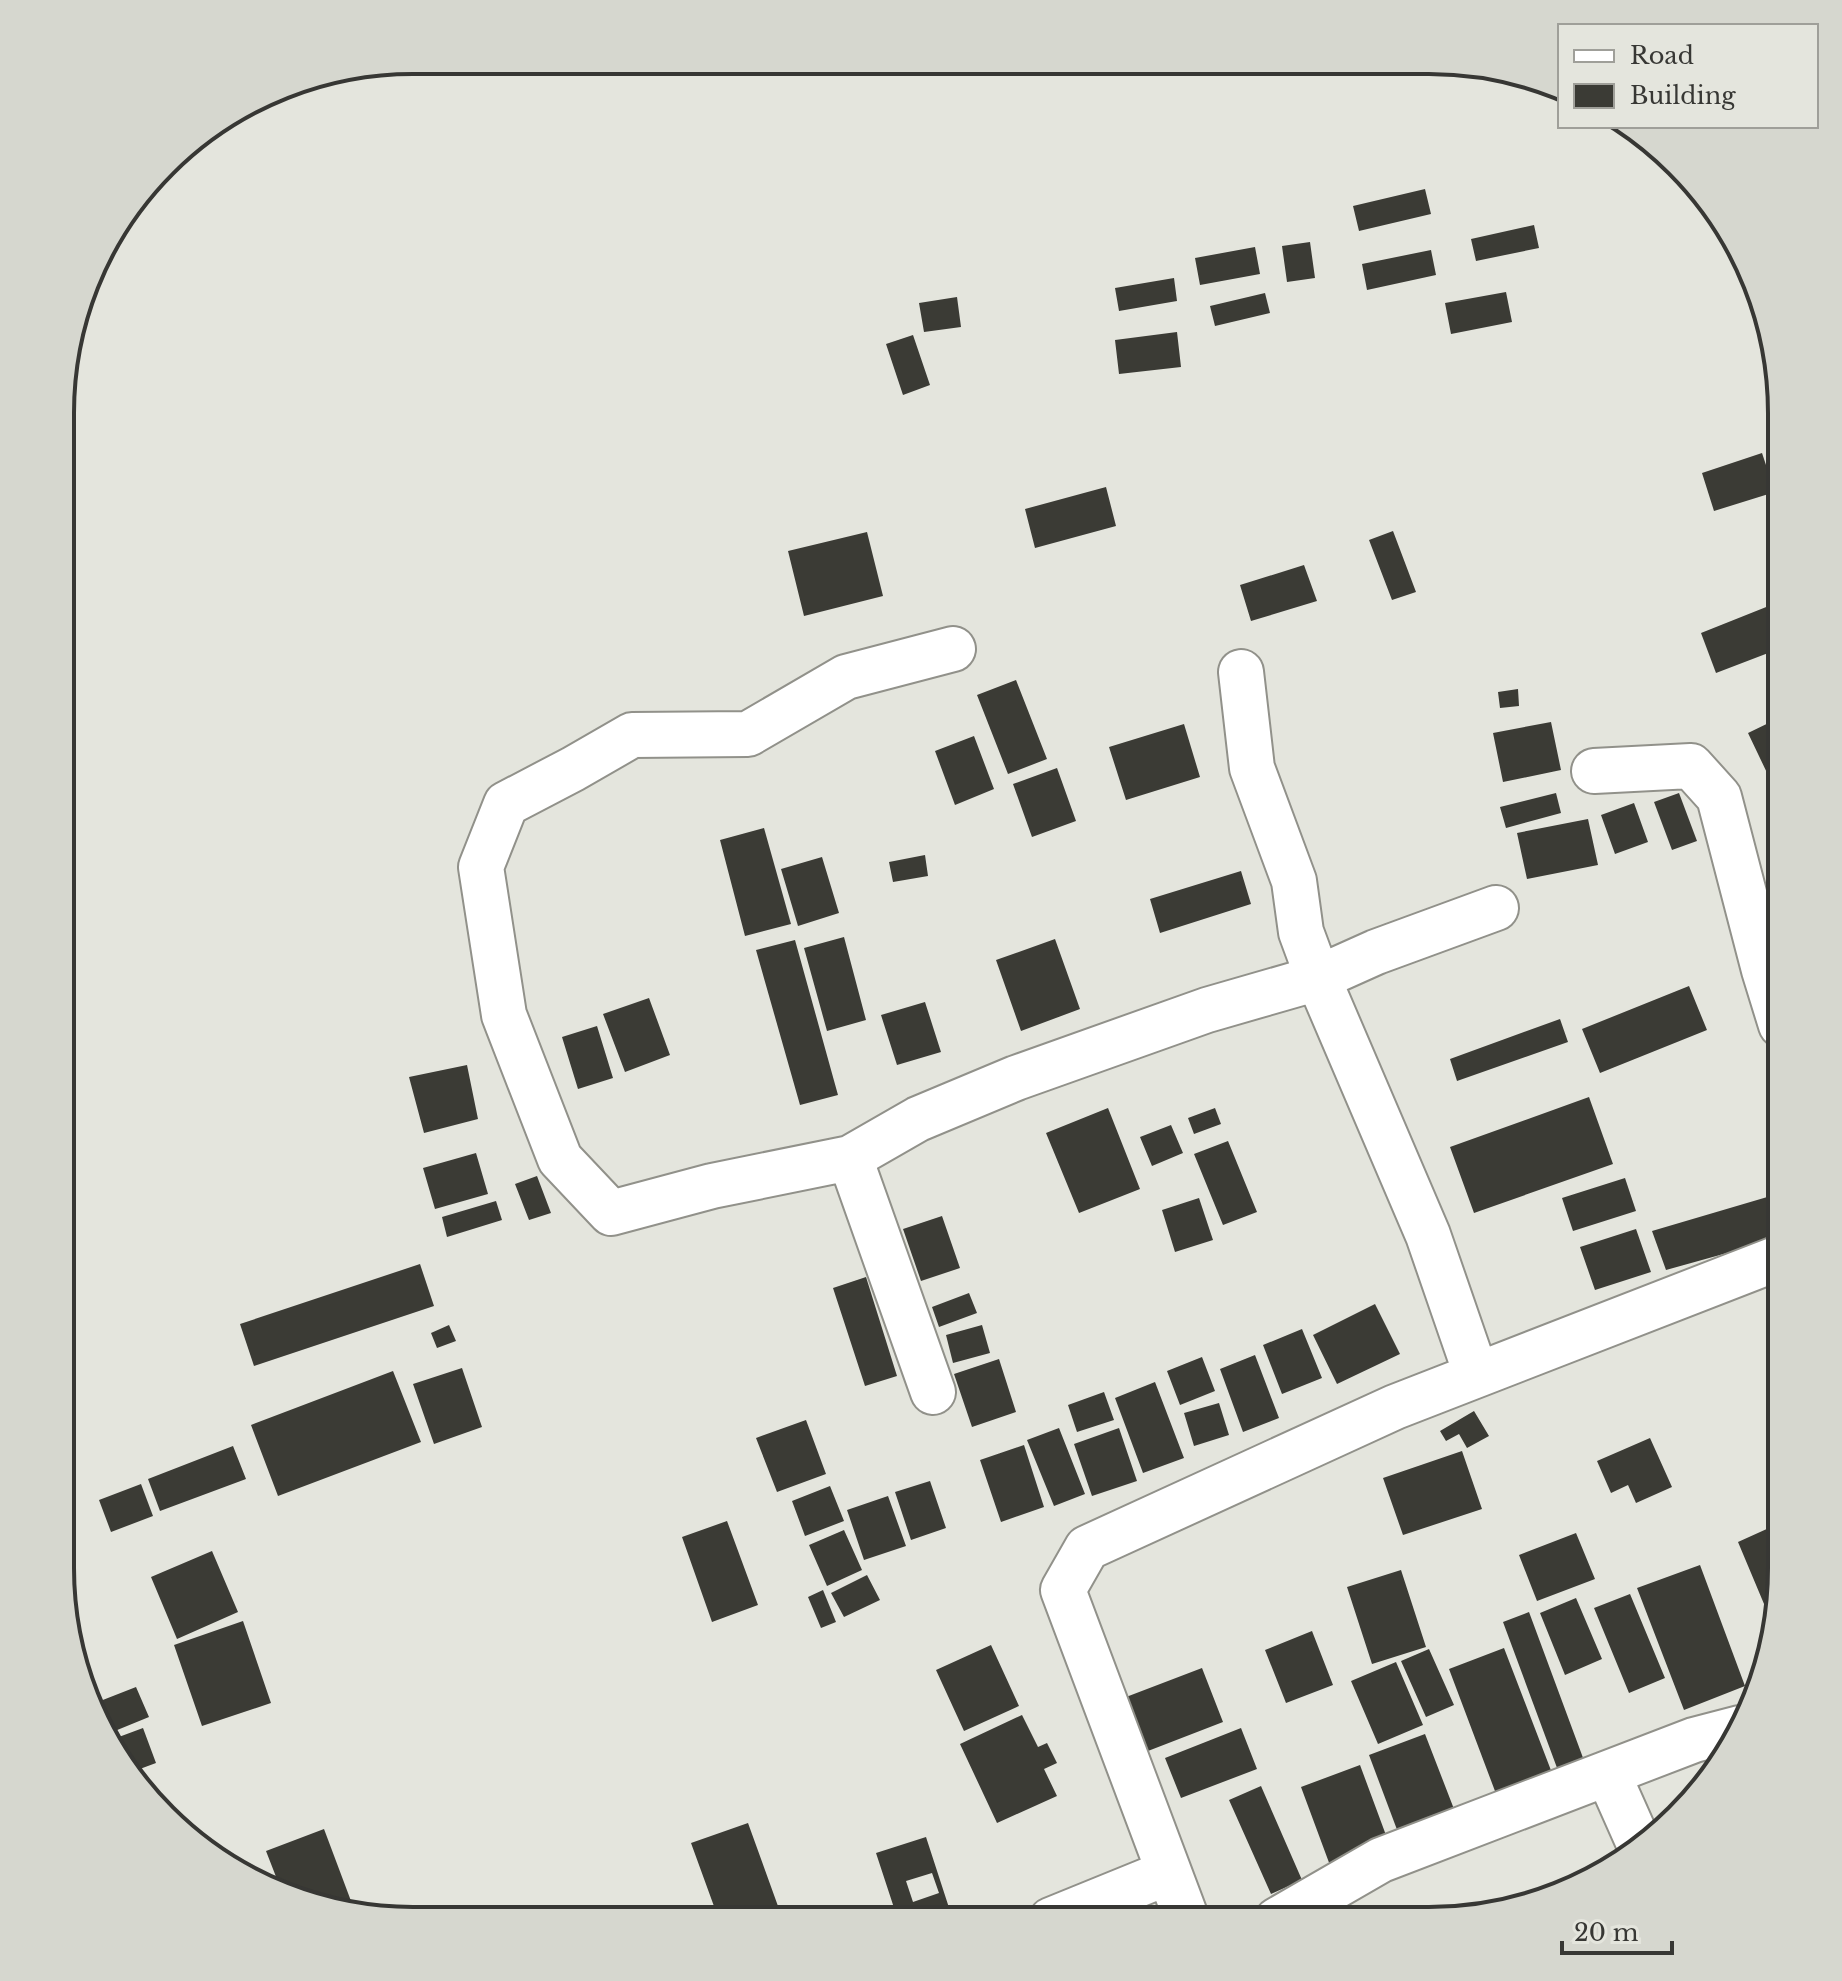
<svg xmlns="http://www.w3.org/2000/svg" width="1842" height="1981" font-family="'Libre Baskerville',serif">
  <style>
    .building { fill: #3b3b35; fill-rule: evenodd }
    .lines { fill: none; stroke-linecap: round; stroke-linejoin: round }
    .minor-casing { stroke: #91918a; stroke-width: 48 }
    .minor { stroke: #fff; stroke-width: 44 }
    .rim { fill: none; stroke: #373734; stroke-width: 4 }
  </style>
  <rect width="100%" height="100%" fill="#e4e5dd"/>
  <!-- building -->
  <path class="building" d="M1425 189 1431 214 1359 231 1353 206Z
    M1534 225 1539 248 1476 261 1471 239Z
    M1310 242 1315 278 1287 282 1282 246Z
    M1255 247 1260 274 1200 285 1195 258Z
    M1431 250 1436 275 1367 290 1362 264Z
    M1174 278 1177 301 1119 311 1115 288Z
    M1506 292 1512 322 1451 334 1445 303Z
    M1265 293 1270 313 1215 326 1210 306Z
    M957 297 961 327 924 332 919 303Z
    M1177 332 1181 367 1119 374 1115 340Z
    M913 335 930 385 903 395 886 344Z
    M1762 453 1775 492 1714 511 1702 473Z
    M1106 487 1116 526 1035 548 1025 509Z
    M1393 531 1416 592 1392 600 1369 540Z
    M867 532 883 596 804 616 788 551Z
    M1304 565 1317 601 1251 621 1240 585Z
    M1781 601V648L1716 673 1701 633Z
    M1016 680 1047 759 1008 774 977 695Z
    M1518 689 1519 706 1500 708 1498 692Z
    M1781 717V771L1769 777 1748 733Z
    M1551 722 1561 770 1503 782 1493 733Z
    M1184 724 1200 777 1126 800 1109 747Z
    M974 736 994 789 955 805 935 751Z
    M1057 768 1076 821 1032 837 1013 784Z
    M1556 793 1561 813 1506 828 1500 807Z
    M1679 793 1697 841 1672 850 1654 802Z
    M1634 803 1648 842 1615 854 1601 815Z
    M1588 819 1598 865 1527 879 1517 833Z
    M764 828 791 924 745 936 720 840Z
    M925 855 928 876 893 882 889 862Z
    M822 857 839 913 798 926 781 869Z
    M1241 871 1251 904 1160 933 1150 899Z
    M844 937 866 1020 827 1031 804 948Z
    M1055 939 1080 1009 1021 1031 996 960Z
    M795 940 838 1095 800 1105 756 950Z
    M1689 986 1707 1030 1600 1073 1582 1029Z
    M649 998 670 1055 625 1072 603 1014Z
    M925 1002 941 1052 897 1065 881 1015Z
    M1560 1019 1568 1042 1457 1081 1450 1059Z
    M597 1026 613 1078 578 1089 562 1037Z
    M467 1065 478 1119 424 1133 409 1077Z
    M1589 1097 1613 1164 1474 1213 1450 1147Z
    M1108 1108 1140 1189 1079 1213 1046 1133Z
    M1215 1108 1221 1124 1194 1134 1188 1118Z
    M1171 1125 1183 1153 1152 1166 1140 1137Z
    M1228 1141 1257 1212 1223 1225 1194 1154Z
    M476 1153 488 1194 435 1209 423 1168Z
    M537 1176 551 1213 529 1220 515 1184Z
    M1625 1178 1636 1211 1573 1231 1562 1198Z
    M1781 1193V1238L1666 1270 1652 1231Z
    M1199 1198 1213 1240 1175 1252 1162 1210Z
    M496 1201 502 1220 447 1237 442 1217Z
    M942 1216 960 1268 921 1281 903 1229Z
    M1636 1229 1651 1272 1595 1290 1580 1247Z
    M420 1264 434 1306 254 1366 240 1324Z
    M866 1277 897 1376 865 1386 833 1288Z
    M969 1293 977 1313 939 1327 932 1307Z
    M1375 1304 1400 1354 1337 1384 1313 1335Z
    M449 1325 456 1341 437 1348 431 1333Z
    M982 1325 990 1353 953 1363 946 1335Z
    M1302 1329 1322 1378 1282 1394 1263 1345Z
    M1255 1355 1279 1418 1243 1432 1220 1369Z
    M1202 1357 1215 1391 1180 1405 1167 1371Z
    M999 1359 1016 1412 972 1427 954 1374Z
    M462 1368 482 1427 434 1444 413 1384Z
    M393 1371 421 1442 278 1496 251 1425Z
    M1155 1382 1184 1458 1143 1473 1115 1398Z
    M1104 1392 1114 1420 1077 1432 1068 1405Z
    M1219 1403 1229 1435 1194 1446 1184 1413Z
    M1474 1411 1489 1436 1467 1448 1459 1434 1446 1441 1440 1431Z
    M806 1420 826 1474 777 1492 756 1438Z
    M1059 1428 1085 1494 1054 1506 1027 1440Z
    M1119 1428 1137 1481 1092 1496 1074 1444Z
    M1650 1438 1672 1487 1636 1503 1628 1485 1611 1493 1597 1461Z
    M1024 1445 1044 1507 1001 1522 980 1460Z
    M233 1446 246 1479 160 1511 148 1479Z
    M1462 1451 1482 1509 1403 1535 1383 1478Z
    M930 1481 946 1528 911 1540 895 1492Z
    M141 1484 153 1516 111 1532 99 1500Z
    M830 1486 844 1521 805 1536 792 1501Z
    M888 1496 906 1546 864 1560 847 1510Z
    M727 1521 758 1605 712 1622 682 1537Z
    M1780 1523 1781 1591 1772 1623 1738 1542Z
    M844 1530 862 1570 827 1586 809 1545Z
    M1576 1533 1595 1579 1537 1601 1519 1555Z
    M212 1551 238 1612 177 1639 151 1577Z
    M1700 1565 1745 1686 1684 1710 1637 1588Z
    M1401 1570 1426 1647 1372 1664 1347 1587Z
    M867 1575 880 1600 844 1617 831 1593Z
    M823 1590 836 1622 821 1628 808 1597Z
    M1630 1594 1665 1678 1629 1693 1594 1608Z
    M1576 1598 1602 1659 1565 1675 1540 1613Z
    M1529 1612 1589 1774 1563 1784 1503 1622Z
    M243 1621 271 1703 202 1726 174 1645Z
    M1312 1631 1333 1685 1286 1703 1265 1650Z
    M991 1645 1019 1706 964 1731 936 1670Z
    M1504 1648 1557 1786 1501 1807 1449 1669Z
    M1429 1649 1454 1705 1426 1717 1401 1661Z
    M1396 1662 1423 1725 1378 1744 1351 1681Z
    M1202 1668 1223 1722 1135 1756 1113 1702Z
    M136 1687 149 1717 105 1735 90 1705Z
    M1022 1715 1038 1747 1047 1743 1057 1763 1044 1769 1057 1796 997 1823 960 1744Z
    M143 1728 156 1763 129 1773 120 1765 108 1741Z
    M1241 1728 1257 1769 1181 1798 1165 1758Z
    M1425 1734 1459 1822 1402 1843 1369 1755Z
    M1360 1765 1390 1846 1331 1868 1301 1787Z
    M1261 1786 1302 1880 1271 1894 1229 1800Z
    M748 1823 783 1920H719L691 1843Z
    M324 1829 354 1909 280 1887 266 1851Z
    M926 1837 953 1920H898L876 1853ZM932 1873 939 1893 913 1902 906 1881Z"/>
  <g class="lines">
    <!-- minor casing -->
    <g class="minor-casing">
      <path id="minor" d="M953 649 846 677 748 734 632 735 573 769 506 804 481 867 504 1015 560 1159 611 1213 712 1186 850 1158 918 1119 1016 1078 1207 1010 1318 978 1376 952 1496 908
        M1241 672 1252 768 1294 881 1301 932 1318 978 1428 1235 1476 1374
        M1594 771 1691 766 1719 797 1764 970 1781 1025
        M850 1158 933 1392
        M1608 1774 1640 1846
        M1051 1920 1169 1872
        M1187 1920 1063 1590 1087 1548 1395 1407 1781 1257
        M1277 1920 1381 1860 1694 1740 1740 1728"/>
    </g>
    <!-- minor -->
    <use href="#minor" class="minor"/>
  </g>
  <!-- crop -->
  <path d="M0 0H1842V1981H0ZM413 74H1429A339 339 0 0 1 1768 413V1568A339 339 0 0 1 1429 1907H413A339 339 0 0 1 74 1568V413A339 339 0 0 1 413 74Z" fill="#d6d7cf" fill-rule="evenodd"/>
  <path class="rim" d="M413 74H1429A339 339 0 0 1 1768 413V1568A339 339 0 0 1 1429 1907H413A339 339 0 0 1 74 1568V413A339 339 0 0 1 413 74Z"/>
  <!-- legend -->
  <rect x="1558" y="24" width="260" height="104" fill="#e4e5dd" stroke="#9f9f99" stroke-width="2"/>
  <rect x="1574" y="50" width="40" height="12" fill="#ffffff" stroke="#9f9f99" stroke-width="2"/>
  <text x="1630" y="64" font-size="24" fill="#373734">Road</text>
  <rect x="1574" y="84" width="40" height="24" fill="#3b3b35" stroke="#9f9f99" stroke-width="2"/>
  <text x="1630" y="104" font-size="24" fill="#373734">Building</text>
  <!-- scale -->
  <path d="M1562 1941v12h110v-12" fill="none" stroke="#373734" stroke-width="4"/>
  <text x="1574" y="1941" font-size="24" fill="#373734" stroke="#e4e5dd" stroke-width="6" paint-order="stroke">20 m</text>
</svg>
